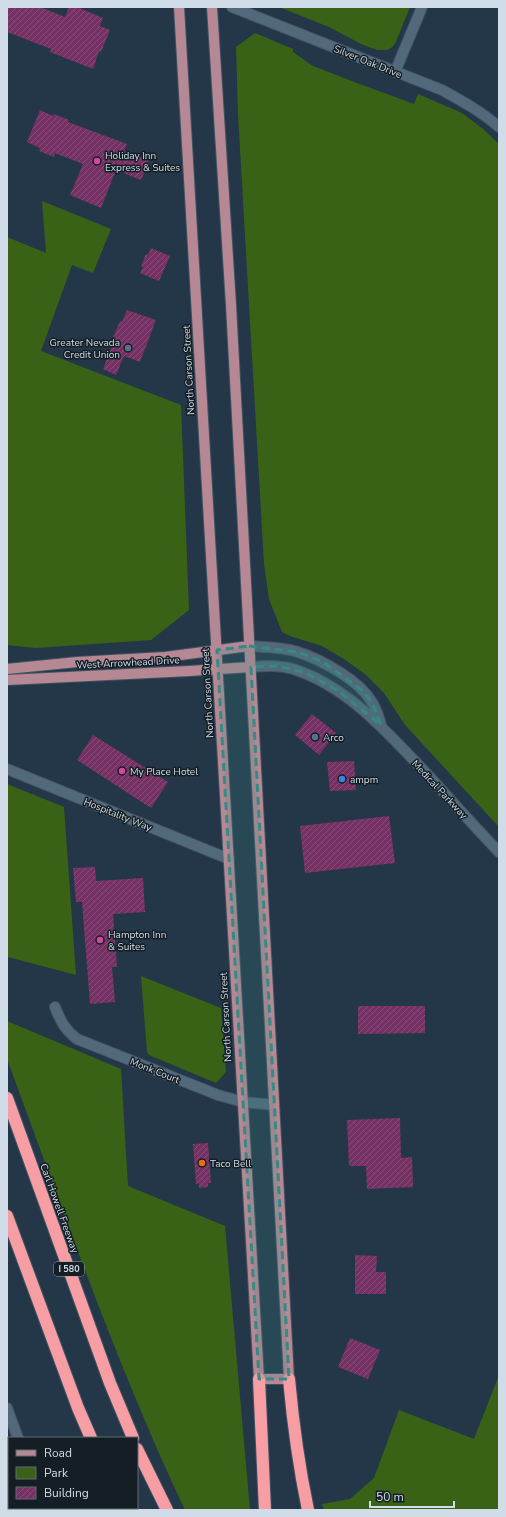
<svg xmlns="http://www.w3.org/2000/svg" width="506" height="1517" font-family="'Nunito Sans',sans-serif">
  <style>
    .green { fill: #3a6216 }
    .building { fill: url(#building-hatch) }
    .lines { fill: none; stroke-linecap: round; stroke-linejoin: round }
    .minor-casing { stroke: #415362; stroke-width: 12 }
    .major-casing { stroke: #415362; stroke-width: 12 }
    .highway-casing { stroke: #415362; stroke-width: 14 }
    .minor { stroke: #52687b; stroke-width: 10 }
    .major { stroke: #b58894; stroke-width: 10 }
    .highway { stroke: #f79ea5; stroke-width: 12 }
    .marked { fill: #368a86; fill-opacity: 0.2; stroke: #368a86; stroke-width: 3; stroke-dasharray: 8 5; stroke-linejoin: round }
    .hotel-dot { fill: #d1479c; stroke: #151e25; stroke-width: 1.5 }
    .service-dot { fill: #5c6f8a; stroke: #151e25; stroke-width: 1.5 }
    .shop-dot { fill: #3f7fe0; stroke: #151e25; stroke-width: 1.5 }
    .food-dot { fill: #e8710a; stroke: #151e25; stroke-width: 1.5 }
    .labels { text-anchor: middle; stroke-width: 3; stroke-linejoin: round; paint-order: stroke }
    .shield { fill: #151e25; stroke: #98a3ad; stroke-width: 1 }
    .shield-label { font-size: 9px; font-weight: bold; fill: #d0dce7 }
    .street-label { font-size: 10px; fill: #d0dce7; stroke: #151e25 }
    .poi-label { font-size: 10px; fill: #d0dce7; stroke: #151e25; text-anchor: start }
  </style>
  <defs>
    <pattern id="building-hatch" width="6" height="6" patternUnits="userSpaceOnUse"><rect width="6" height="6" fill="#753164"/><path d="M-1 1l2-2M0 6l6-6M5 7l2-2" fill="none" stroke="#884e7a"/></pattern>
  </defs>
  <rect width="100%" height="100%" fill="#233748"/>
  <!-- green -->
  <path class="green" d="M279 7H410L395 44 391 48 387 50H377L361 44 329 27Z
    M255 33 293 49V52L313 66 357 83 414 104 418 94 462 113 483 129 499 144V827L405 725 384 693 366 675 344 659 322 646 290 636 282 632 269 599 264 564 238 114 236 47Z
    M42 201 111 229 93 273 72 265 41 351 181 405 189 610 151 640 36 648 7 645V237L46 253Z
    M7 784 64 807 76 975 8 957 7 955Z
    M141 976 221 1008 226 1072 216 1083 149 1055 147 1052Z
    M7 1021 121 1069 128 1186 225 1226 250 1510H185C116 1364 63 1210 7 1059Z
    M499 1375V1510H324L322 1504 350 1499 374 1478 399 1410 474 1439Z"/>
  <!-- building -->
  <path class="building" d="M7 7H40L65 17 69 7H77L103 18 100 26 110 30 101 52 99 51 93 69 50 52 51 49 7 32Z
    M40 110 53 116 54 114 69 120 68 122 127 144 124 151 149 160 141 180 116 170 101 208 70 195 83 164 55 153 54 157 39 151 40 148 27 142Z
    M151 248 170 256 159 281 140 273 143 267 141 266 146 254 148 255Z
    M127 310 156 320 140 362 124 356 116 375 103 369 114 341 112 340 120 321 122 322Z
    M312 714 336 733 319 755 295 735Z
    M93 735 168 782 151 808 77 760Z
    M354 761 356 790 330 791 327 762Z
    M389 816 395 863 305 873 300 826Z
    M95 867 96 881 143 878 145 912 113 914 117 967H112L115 1002 90 1004 82 902H76L73 868Z
    M358 1006H425V1033L358 1034Z
    M400 1118 401 1158 412 1157 413 1187 367 1189 366 1166H349L347 1120Z
    M208 1143 211 1183H208V1187L199 1188V1183L196 1184 193 1144Z
    M355 1255 377 1256 376 1272H386V1294H355Z
    M350 1338 380 1350 368 1379 338 1367Z"/>
  <g class="lines">
    <!-- minor casing -->
    <g class="minor-casing">
      <path id="minor" d="M232 7 442 90C462 101 482 112 499 127
        M395 72 422 7
        M249 646C265 647 283 647 298 652 322 660 359 680 372 702 376 709 379 717 381 725
        M251 667C265 666 279 665 293 669 347 686 387 732 425 772 450 799 474 826 499 852
        M7 769 229 859
        M55 1007C60 1020 65 1030 77 1039L218 1095 243 1102 274 1105
        M7 1408 18 1438
        M45 1508V1510"/>
    </g>
    <!-- major casing -->
    <g class="major-casing">
      <path id="major" d="M179 7 259 1379H289L231 305 212 7
        M7 669 77 662 165 657 249 646
        M7 680 189 671 251 667"/>
    </g>
    <!-- highway casing -->
    <g class="highway-casing">
      <path id="highway" d="M7 1098 110 1383 133 1438
        M7 1216 78 1408 91 1438
        M259 1379 265 1510
        M289 1379C293 1423 299 1467 308 1510
        M137 1449 167 1510
        M124 1508 125 1510"/>
    </g>
    <!-- minor -->
    <use href="#minor" class="minor"/>
    <!-- major -->
    <use href="#major" class="major"/>
    <!-- highway -->
    <use href="#highway" class="highway"/>
  </g>
  <!-- marked area -->
  <path class="marked" d="M249 646 298 652 323 662 362 690 372 702 381 725 338 691 306 673 277 666 251 667 289 1379H259L217 650Z"/>
  <!-- markers -->
  <g class="hotel-dot">
    <circle cx="97" cy="161" r="4"/>
    <circle cx="122" cy="771" r="4"/>
    <circle cx="100" cy="940" r="4"/>
  </g>
  <g class="service-dot">
    <circle cx="128" cy="348" r="4"/>
    <circle cx="315" cy="737" r="4"/>
  </g>
  <circle class="shop-dot" cx="342" cy="779" r="4"/>
  <circle class="food-dot" cx="202" cy="1163" r="4"/>
  <g class="labels">
    <!-- shield labels -->
    <rect class="shield" x="54" y="1262" width="30" height="14" rx="3"/>
    <g class="shield-label">
      <text x="69" y="1272">I 580</text>
    </g>
    <!-- street labels -->
    <g class="street-label">
      <text transform="translate(368 61) rotate(22)" y="4">Silver Oak Drive</text>
      <text transform="translate(188 370) rotate(-93)" y="4">North Carson Street</text>
      <text transform="translate(128 662) rotate(-3)" y="4">West Arrowhead Drive</text>
      <text transform="translate(207 693) rotate(-93)" y="4">North Carson Street</text>
      <text transform="translate(440 789) rotate(47)" y="4">Medical Parkway</text>
      <text transform="translate(118 814) rotate(22)" y="4">Hospitality Way</text>
      <text transform="translate(225 1017) rotate(-93)" y="4">North Carson Street</text>
      <text transform="translate(155 1070) rotate(22)" y="4">Monk Court</text>
      <text transform="translate(60 1208) rotate(70)" y="4">Carl Howell Freeway</text>
    </g>
    <!-- poi labels -->
    <g class="poi-label">
      <text x="105" y="159">Holiday Inn<tspan x="105" dy="12">Express &amp; Suites</tspan></text>
      <text x="120" y="346" text-anchor="end">Greater Nevada<tspan x="120" dy="12">Credit Union</tspan></text>
      <text x="323" y="741">Arco</text>
      <text x="130" y="775">My Place Hotel</text>
      <text x="350" y="783">ampm</text>
      <text x="108" y="938">Hampton Inn<tspan x="108" dy="12">&amp; Suites</tspan></text>
      <text x="210" y="1167">Taco Bell</text>
    </g>
  </g>
  <!-- border -->
  <rect width="506" height="1517" fill="none" stroke="#d0dce7" stroke-width="16"/>
  <!-- legend -->
  <rect x="8" y="1437" width="130" height="72" fill="#151e25" stroke="#606a73"/>
  <rect x="16" y="1450" width="20" height="6" fill="#b58894" stroke="#606a73"/>
  <text x="44" y="1457" font-size="12" fill="#d0dce7">Road</text>
  <rect x="16" y="1467" width="20" height="12" fill="#3a6216" stroke="#606a73"/>
  <text x="44" y="1477" font-size="12" fill="#d0dce7">Park</text>
  <rect x="16" y="1487" width="20" height="12" fill="url(#building-hatch)" stroke="#606a73"/>
  <text x="44" y="1497" font-size="12" fill="#d0dce7">Building</text>
  <!-- scale -->
  <path d="M370 1501v6h84v-6" fill="none" stroke="#d0dce7" stroke-width="2"/>
  <text x="376" y="1501" font-size="12" fill="#d0dce7" stroke="#151e25" stroke-width="3" paint-order="stroke">50 m</text>
</svg>
